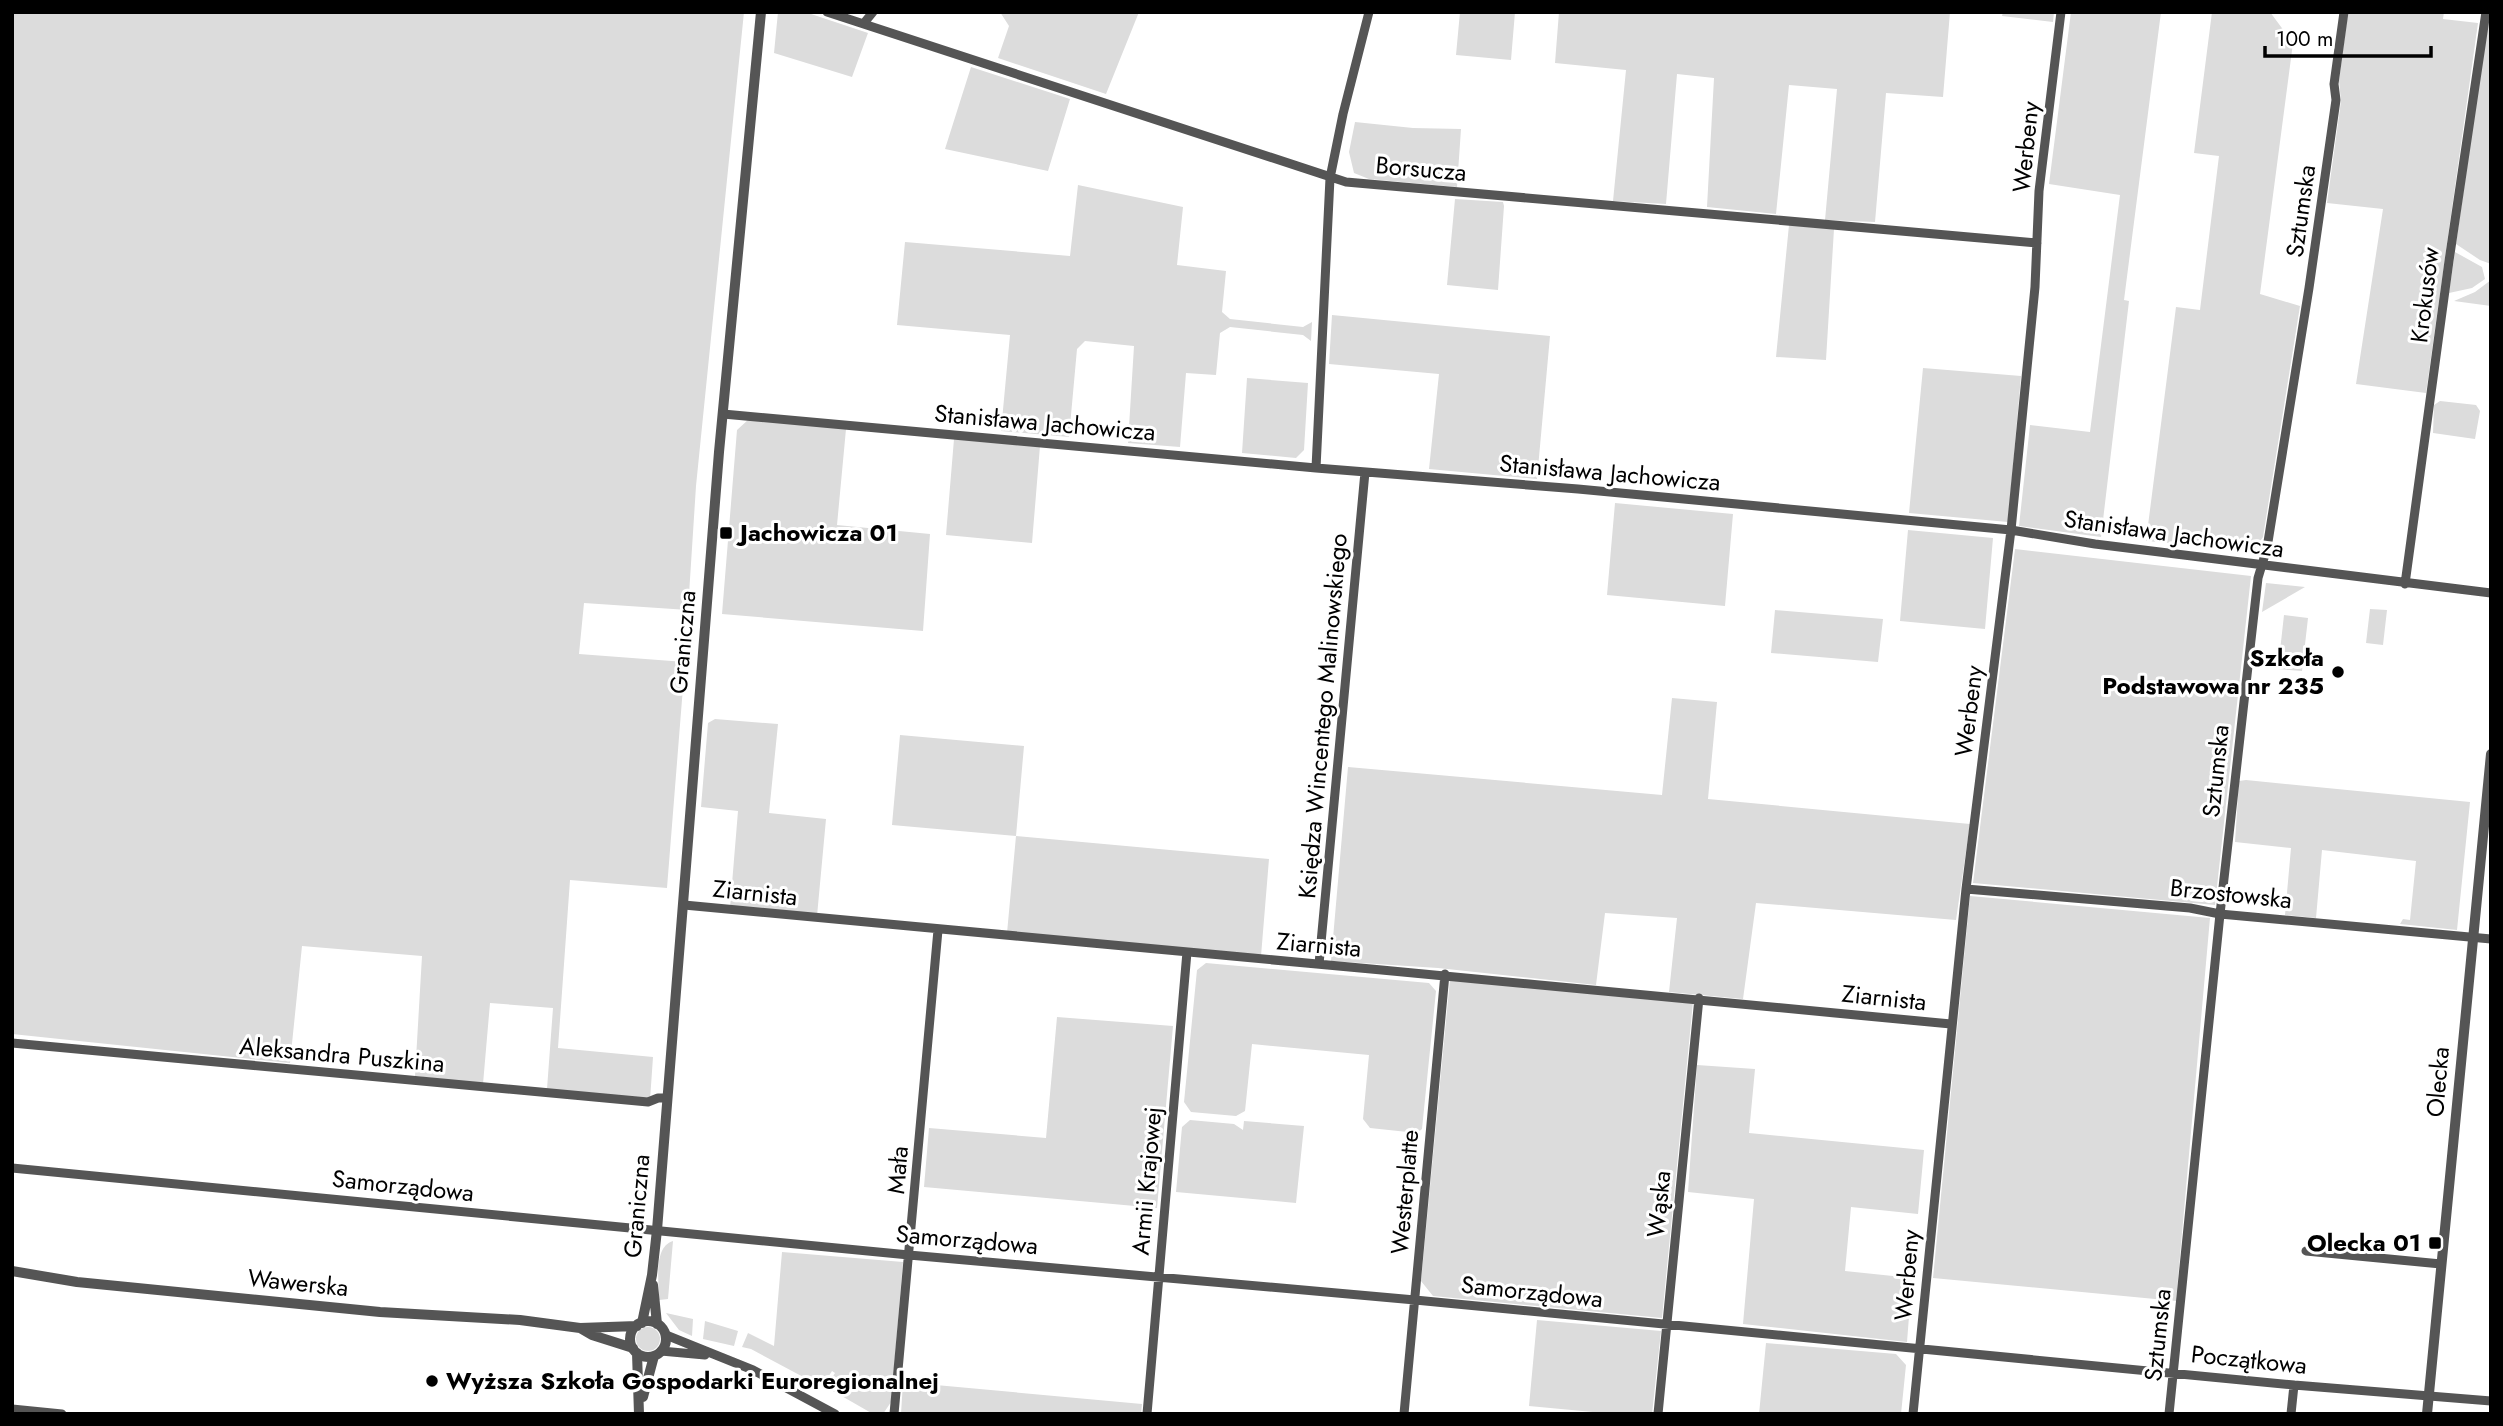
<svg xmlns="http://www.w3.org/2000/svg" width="2503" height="1426" font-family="Jost,sans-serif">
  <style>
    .green { fill: #dcdcdc }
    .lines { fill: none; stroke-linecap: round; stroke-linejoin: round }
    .minor { stroke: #555; stroke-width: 9 }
    .tertiary { stroke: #555; stroke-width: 10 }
    .poi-dot { fill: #000; stroke: #fff; stroke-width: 2.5 }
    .labels { text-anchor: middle; stroke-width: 6; stroke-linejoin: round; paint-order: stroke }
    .street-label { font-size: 24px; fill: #000; stroke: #fff }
    .poi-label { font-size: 24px; font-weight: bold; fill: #000; stroke: #fff; text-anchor: start }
  </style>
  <rect width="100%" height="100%" fill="#fff"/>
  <!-- green -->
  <path class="green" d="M12 12H744L696 486 688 610 584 603 579 654 685 662 667 888 570 880 558 1048 653 1057 650 1100 547 1089 553 1008 490 1003 483 1084 415 1076 422 956 302 946 290 1063 12 1034Z
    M778 12H805L868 33 852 77 774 53Z
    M1000 12H1139L1106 94 998 58 1009 26Z
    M1460 12H1515L1511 60 1456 55Z
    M1559 12H1950L1943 97 1886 93 1875 222 1825 220 1837 89 1789 85 1776 214 1707 207 1714 78 1677 74 1666 204 1613 201 1626 70 1555 63Z
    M2003 12H2054L2053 22 2002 16Z
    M2071 12 2141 14 2142 12H2161L2124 300 2129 301 2101 537 2019 526 2030 425 2090 432 2120 195 2049 184Z
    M2212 12H2270L2293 43 2260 294 2300 306 2263 537 2254 550 2146 541 2176 307 2200 310 2219 156 2194 153Z
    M2348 12H2444L2443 19 2478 23 2426 393 2356 384 2383 209 2327 203 2341 101 2339 81Z
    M2489 12H2491V264L2480 260 2456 244Z
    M971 67 1070 99 1048 171 945 149Z
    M1355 122 1413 128 1461 129 1457 187 1369 179 1354 173 1349 152Z
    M1078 185 1183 207 1177 265 1226 271 1222 312 1230 319 1303 327 1312 322 1311 341 1303 335 1230 327 1220 333 1216 375 1186 373 1180 447 1128 443 1134 346 1085 341 1077 349 1069 437 1001 431 1010 335 897 325 905 242 1070 256Z
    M1455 199 1503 202 1504 206 1498 290 1447 285Z
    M1789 225 1834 229 1826 360 1776 357Z
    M2455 252 2482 267 2485 279 2472 288 2449 293Z
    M2491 280V306L2454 301 2475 292Z
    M1332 315 1550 336 1537 479 1429 469 1439 374 1329 364Z
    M1923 368 2021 376 2008 522 1909 513Z
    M1247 378 1308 383 1304 450 1296 458 1242 453Z
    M2440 401 2476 405 2480 411 2475 439 2433 433 2434 405Z
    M749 419 846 429 837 525 930 534 923 631 722 614 737 430Z
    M954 439 1040 446 1032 543 946 535Z
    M1615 503 1733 514 1725 606 1607 595Z
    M1908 530 1993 538 1985 629 1900 621Z
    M2015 549 2251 576 2215 905 1973 883Z
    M2266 583 2305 587 2262 612Z
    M2370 609 2387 610 2383 645 2366 643Z
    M1775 610 1883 619 1878 662 1771 653Z
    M2284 615 2308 618 2302 671 2278 669Z
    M1672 698 1717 702 1708 799 1970 824 1956 920 1756 903 1743 999 1669 992 1677 918 1605 913 1596 985 1438 968 1331 961 1348 767 1662 795Z
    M715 719 778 724 769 813 826 819 817 916 730 908 738 811 701 807 708 723Z
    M900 735 1024 746 1016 836 1269 859 1261 956 1007 933 1016 836 892 825Z
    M2246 780 2470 802 2457 930 2400 924 2403 919 2410 920 2416 861 2322 850 2316 918 2285 915 2291 848 2235 842 2239 781Z
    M1970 896 2210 918 2176 1301 1933 1278Z
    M1206 963 1429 983 1436 991 1422 1129 1417 1133 1370 1128 1363 1119 1369 1055 1252 1044 1245 1111 1236 1116 1191 1112 1184 1102 1197 970Z
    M1450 979 1693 1002 1662 1318 1433 1296 1421 1281Z
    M1057 1017 1173 1026 1157 1208 924 1187 929 1128 1046 1138Z
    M1697 1065 1755 1069 1749 1133 1924 1150 1918 1214 1851 1207 1845 1271 1912 1278 1907 1342 1743 1324 1754 1199 1688 1192Z
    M1190 1120 1234 1124 1243 1130 1244 1121 1304 1126 1296 1203 1176 1192 1182 1127Z
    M673 1241 668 1299 659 1300C659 1282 653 1247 673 1241Z
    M782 1252 903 1262 891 1402 883 1414H873L826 1387 835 1373 832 1371 822 1387 751 1349 742 1347 748 1333 774 1346Z
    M666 1313 693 1319 692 1336 679 1330Z
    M1537 1320 1661 1331 1652 1414H1614L1529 1406Z
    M705 1321 738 1331 734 1346 703 1339Z
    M636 1339a12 12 0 1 1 24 0a12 12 0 1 1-24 0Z
    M1766 1343 1896 1354 1906 1365 1901 1414H1759Z
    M903 1382 1142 1404 1141 1414H901Z"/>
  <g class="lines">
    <!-- minor -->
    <path class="minor" d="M827 12 1346 182 2037 243
      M864 23 873 12
      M723 414 1316 468 1578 489 2011 530 2095 544 2491 593
      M1316 468 1330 178 1343 114 1369 12
      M2405 584 2449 261 2486 12
      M1966 889 2190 908 2220 914 2491 939
      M684 905C1106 946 1529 982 1951 1024
      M1319 964 1365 472
      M12 1043 648 1102 658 1098H667
      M12 1168 909 1255 1415 1300 2294 1385 2491 1401
      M2306 1251 2441 1264
      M666 1335 753 1370 835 1414
      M661 1351 705 1355
      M12 1409 62 1414
      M894 1414 938 930
      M1147 1414 1187 952
      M1404 1414 1445 974
      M1658 1414 1699 998
      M1913 1414 1966 889 2011 530 2035 287 2039 191 2061 12
      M2169 1414 2220 914 2258 578 2267 548 2309 288 2336 100 2334 84 2344 12
      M2291 1414 2294 1385"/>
    <!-- tertiary -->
    <path class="tertiary" d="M12 1271 77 1282 380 1312 520 1320 580 1328 637 1326
      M653 1285 657 1324
      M630 1339a18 18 0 1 1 36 0a18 18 0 1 1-36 0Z
      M642 1323 652 1275 657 1230 719 452 761 12
      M580 1328 592 1335 633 1348
      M637 1353 639 1414
      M643 1397 654 1356
      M2427 1414 2491 754"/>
  </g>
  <!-- markers -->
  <g class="poi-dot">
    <rect x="719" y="526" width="14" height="14" rx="3.5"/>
    <circle cx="2338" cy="672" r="7"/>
    <rect x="2428" y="1236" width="14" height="14" rx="3.5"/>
    <circle cx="432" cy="1381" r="7"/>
  </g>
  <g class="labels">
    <!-- street labels -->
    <g class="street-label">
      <text transform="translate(2026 147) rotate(-84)" y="8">Werbeny</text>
      <text transform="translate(1421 169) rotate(5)" y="8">Borsucza</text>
      <text transform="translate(2301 211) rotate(-82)" y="8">Sztumska</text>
      <text transform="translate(2425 295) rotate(-83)" y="8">Krokusów</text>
      <text transform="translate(1045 423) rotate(5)" y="8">Stanisława Jachowicza</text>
      <text transform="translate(1610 473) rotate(5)" y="8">Stanisława Jachowicza</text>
      <text transform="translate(2174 534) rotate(8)" y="8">Stanisława Jachowicza</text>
      <text transform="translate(683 642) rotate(-85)" y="8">Graniczna</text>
      <text transform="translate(1969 711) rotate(-83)" y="8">Werbeny</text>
      <text transform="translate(1323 716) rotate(-85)" y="8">Księdza Wincentego Malinowskiego</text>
      <text transform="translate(2216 771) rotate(-84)" y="8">Sztumska</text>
      <text transform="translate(755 893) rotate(6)" y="8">Ziarnista</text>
      <text transform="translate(2231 894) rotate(6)" y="8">Brzostowska</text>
      <text transform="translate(1319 945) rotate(5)" y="8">Ziarnista</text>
      <text transform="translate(1884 998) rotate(6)" y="8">Ziarnista</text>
      <text transform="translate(342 1055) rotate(5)" y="8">Aleksandra Puszkina</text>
      <text transform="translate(2438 1082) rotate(-85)" y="8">Olecka</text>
      <text transform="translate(898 1170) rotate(-85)" y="8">Mała</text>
      <text transform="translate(1147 1181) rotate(-85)" y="8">Armii Krajowej</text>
      <text transform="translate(403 1186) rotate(6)" y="8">Samorządowa</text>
      <text transform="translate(1405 1192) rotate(-85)" y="8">Westerplatte</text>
      <text transform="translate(1659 1204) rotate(-84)" y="8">Wąska</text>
      <text transform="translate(637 1206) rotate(-85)" y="8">Graniczna</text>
      <text transform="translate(967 1240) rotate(5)" y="8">Samorządowa</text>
      <text transform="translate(1907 1275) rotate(-85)" y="8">Werbeny</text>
      <text transform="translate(298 1283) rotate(6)" y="8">Wawerska</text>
      <text transform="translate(1532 1292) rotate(6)" y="8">Samorządowa</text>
      <text transform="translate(2158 1335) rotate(-84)" y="8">Sztumska</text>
      <text transform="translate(2249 1360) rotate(6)" y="8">Początkowa</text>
    </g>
    <!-- poi labels -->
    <g class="poi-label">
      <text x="740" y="541">Jachowicza 01</text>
      <text x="2324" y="666" text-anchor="end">Szkoła<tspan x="2324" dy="28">Podstawowa nr 235</tspan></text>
      <text x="2421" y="1251" text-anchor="end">Olecka 01</text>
      <text x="446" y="1389">Wyższa Szkoła Gospodarki Euroregionalnej</text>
    </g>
  </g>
  <!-- border -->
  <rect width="2503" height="1426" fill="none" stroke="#000000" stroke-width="28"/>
  <!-- scale -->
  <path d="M2265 46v10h166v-10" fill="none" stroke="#000000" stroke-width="3.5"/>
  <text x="2276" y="46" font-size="21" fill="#000000" stroke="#ffffff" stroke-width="5" paint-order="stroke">100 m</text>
</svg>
